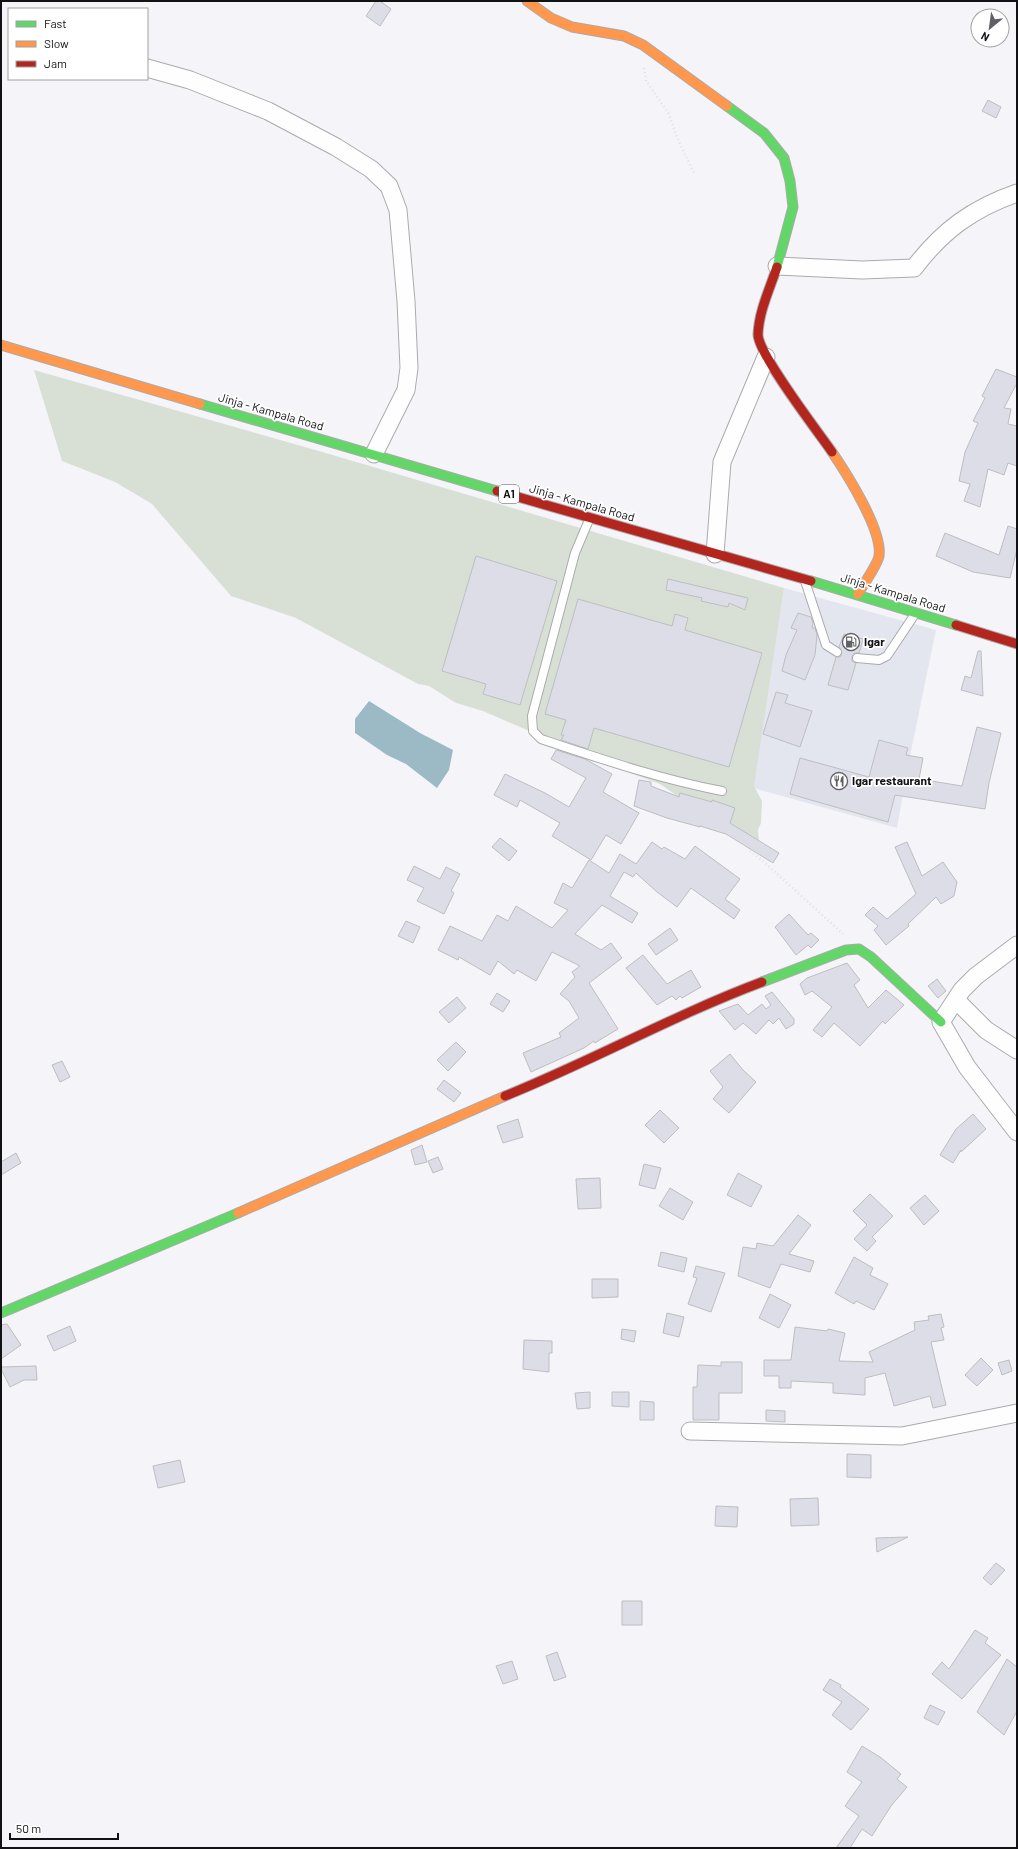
<svg xmlns="http://www.w3.org/2000/svg" width="1018" height="1849" font-family="Barlow,sans-serif">
  <style>
    .built { fill: #e4e6ef }
    .green { fill: #d8e0d6 }
    .water { fill: #9bbac6 }
    .building { fill: #dcdde6; stroke: #bebec1 }
    .lines { fill: none; stroke-linecap: round; stroke-linejoin: round }
    .lane-casing { stroke: #ababae; stroke-width: 10 }
    .street-casing { stroke: #ababae; stroke-width: 19 }
    .fast-casing { stroke: #ababae; stroke-width: 11 }
    .slow-casing { stroke: #ababae; stroke-width: 11 }
    .jam-casing { stroke: #ababae; stroke-width: 11 }
    .path { stroke: #e1e1e2; stroke-width: 2.5; stroke-dasharray: 1 3; stroke-linecap: butt }
    .lane { stroke: #fefefe; stroke-width: 8 }
    .street { stroke: #fefefe; stroke-width: 17 }
    .fast { stroke: #63d668; stroke-width: 9 }
    .slow { stroke: #ff974d; stroke-width: 9 }
    .jam { stroke: #b3261e; stroke-width: 9 }
    .labels { text-anchor: middle; stroke-width: 3.5; stroke-linejoin: round; paint-order: stroke }
    .shield { fill: #fff; stroke: #59595b; stroke-width: 1 }
    .shield-label { font-size: 11px; font-weight: bold; fill: #121215 }
    .street-label { font-size: 12px; fill: #121215; stroke: #fff }
    .poi-label { font-size: 12px; font-weight: bold; fill: #121215; stroke: #fff; text-anchor: start }
  </style>
  <rect width="100%" height="100%" fill="#f5f5f9"/>
  <!-- built -->
  <path class="built" d="M784 588 936 630 910 756 897 828 753 788Z"/>
  <!-- green -->
  <path class="green" d="M34 370 319 451 784 588 754 786 762 801 761 823 758 830 760 854 660 784 601 762 483 711 456 703 429 686 418 684 296 618 231 596 152 504 115 482 62 461Z"/>
  <!-- water -->
  <path class="water" d="M369 701 420 733 453 750 449 770 437 788 406 764 387 755 355 733V719Z"/>
  <!-- building -->
  <path class="building" d="M376 1H380L391 9 380 26 366 16Z
    M988 100 1001 107 996 118 982 111Z
    M996 369 1017 377V383L1004 408 1011 409 1008 424 1017 426V466L1008 463 1004 475 988 469 980 507 964 501 970 484 959 481 965 452 978 423 973 421 985 398 982 396Z
    M1008 526 1017 529V549L1010 578 973 572 936 556 945 533 999 555Z
    M476 556 557 581 520 705 483 694 486 684 442 671Z
    M668 579 748 598 745 610 729 603 728 607 701 601 702 598 666 590Z
    M578 599 672 626 675 614 688 618 685 630 762 653 729 767 594 728 588 749 561 740 564 735H561L566 720 545 714Z
    M798 613 811 617 813 623 812 628H815L817 635 815 655 805 680 782 671 786 655 797 630 791 628Z
    M844 634 863 639 859 653H854L852 657V661L856 663 848 690 828 685 836 657H840L842 653 839 647Z
    M978 651H981L983 696 961 690 965 676 971 678Z
    M776 692 788 695 785 703 812 711 800 747 763 734Z
    M977 727 1001 733 989 783 985 809 895 795 888 822 790 794 800 758 869 777 879 740 908 748 906 755 923 758 919 779 962 786Z
    M556 750 585 759 612 774 603 792 639 813 621 844 606 835 591 860 552 836 560 823 520 800 517 807 494 795 505 774 545 793 569 807 586 778 551 759Z
    M639 780 651 782V786L679 797 680 793 712 802V800L735 808 730 823 779 853 773 863 726 834 700 826V827L667 818 634 806Z
    M500 838 517 851 509 861 492 847Z
    M652 842 662 849 664 847 685 859 695 846 740 879 725 899 740 910 734 919 691 888 677 907 657 892 636 873 633 877 624 872 610 896 638 913 632 923 602 905 575 934 601 950 611 943 622 958 589 983 618 1029 598 1041 595 1043 594 1041 584 1048 531 1072 523 1053 561 1037 559 1033 579 1018 569 1001 560 994 575 977 572 972 580 966 552 952 536 981 517 970 514 974 498 961 490 975 459 957 458 960 438 950 450 926 482 941 497 915 508 921 516 906 552 928 568 910 554 903 563 883 572 888 589 860 609 873 620 854 636 864Z
    M907 842 922 876 943 862 957 882 954 896 941 904 936 897 908 924 909 926 886 945 874 930 878 926 865 915 873 907 887 919 916 894 895 847Z
    M414 866 440 879 446 867 460 874 451 891 454 893 444 914 417 901 424 888 407 880Z
    M789 914 808 935 811 933 819 940 811 948 808 945 796 955 775 927Z
    M406 921 420 927 413 943 398 936Z
    M670 928 678 940 656 955 648 944Z
    M643 955 667 984 691 970 701 987 682 998 680 996 676 1000 672 996 657 1005 626 968Z
    M847 963 860 980 854 985 868 1008 886 990 904 1005 885 1024 883 1021 860 1046 834 1023 822 1037 813 1030 832 1007 812 991 805 995 800 984 807 978Z
    M937 979 946 991 938 998 928 986Z
    M772 992 794 1019V1024L786 1029 779 1018 773 1024 769 1020 756 1034 743 1023 735 1030 719 1011 738 1004 748 1015 762 1004 766 1009 771 1005 765 996Z
    M497 993 510 1001 503 1012 490 1004Z
    M457 997 466 1008 449 1023 439 1012Z
    M456 1042 466 1052 448 1071 437 1060Z
    M730 1054 743 1070 756 1082 729 1113 713 1099 723 1087 710 1071Z
    M62 1061 70 1077 60 1082 52 1065Z
    M444 1080 461 1093 454 1102 437 1089Z
    M660 1110 679 1128 664 1143 645 1125Z
    M973 1114 986 1129 961 1152V1150L953 1163 940 1155 956 1129Z
    M518 1119 523 1137 503 1143 497 1126Z
    M422 1145 427 1162 415 1165 411 1150Z
    M16 1153 21 1163 1 1175V1162Z
    M438 1157 443 1169 433 1173 428 1161Z
    M644 1164 661 1168 655 1189 639 1185Z
    M738 1173 762 1186 751 1207 727 1195Z
    M600 1178 601 1208 578 1209 576 1179Z
    M670 1188 693 1202 683 1220 659 1206Z
    M870 1194 893 1216 872 1237 876 1241 867 1251 854 1239 867 1225 853 1211Z
    M925 1195 939 1211 924 1225 910 1208Z
    M798 1215 811 1225 789 1254 814 1261 810 1272 781 1264 770 1288 738 1276 743 1247 756 1249 757 1243 773 1246Z
    M661 1252 687 1258 684 1272 658 1266Z
    M854 1257 873 1268 870 1275 888 1284 874 1310 856 1301 854 1304 835 1293Z
    M696 1266 725 1273 711 1312 688 1304 697 1278 693 1277Z
    M592 1279H618V1297L592 1298Z
    M770 1294 791 1305 779 1328 759 1318Z
    M667 1313 684 1317 679 1337 663 1333Z
    M941 1314 944 1327 941 1328 944 1340 931 1342 946 1405 933 1408 930 1396 894 1406 885 1373 865 1378V1395L833 1393V1383L791 1381V1388H779V1376H764V1360H791L795 1327 827 1331 828 1329 845 1333 839 1361 873 1362 869 1352 915 1330 914 1322 929 1320 928 1316Z
    M7 1324 21 1345 1 1359V1325Z
    M70 1326 76 1341 54 1351 47 1336Z
    M622 1329 636 1331 634 1342 621 1339Z
    M524 1340 552 1341V1353H549V1372L523 1369Z
    M981 1358 993 1370 977 1386 965 1375Z
    M1009 1360 1012 1371 1002 1375 998 1363Z
    M721 1362H742V1393H719V1420H693V1387H697L698 1365 721 1366Z
    M36 1366 37 1380H24L10 1387 1 1369V1367Z
    M590 1392V1408L577 1409 575 1393Z
    M612 1392H629V1407L612 1406Z
    M640 1401 654 1402V1420H640Z
    M766 1410 785 1411V1422L766 1421Z
    M847 1454 871 1455V1478L847 1477Z
    M180 1460 185 1482 158 1488 153 1466Z
    M818 1498 819 1525 791 1526 790 1499Z
    M716 1506 738 1507 737 1527 715 1526Z
    M908 1537 877 1552 876 1538Z
    M996 1563 1005 1570 991 1585 983 1578Z
    M622 1601H642V1625H622Z
    M975 1630 988 1638 985 1643 1001 1655 962 1699 932 1674 942 1662 949 1669Z
    M557 1652 566 1677 554 1681 546 1656Z
    M1007 1659 1017 1667V1711L1004 1735 977 1712Z
    M512 1661 518 1679 503 1684 496 1666Z
    M830 1679 841 1685 840 1687 869 1709 851 1730 832 1715 842 1702 823 1690Z
    M930 1705 945 1712 938 1725 924 1718Z
    M862 1746 880 1757 901 1774 897 1779 907 1787 891 1806 872 1836 862 1829 850 1848H836L859 1816 845 1806 862 1782 847 1772Z"/>
  <g class="lines">
    <!-- lane casing -->
    <g class="lane-casing">
      <path id="lane" d="M589 520 575 553 532 716 533 731 541 739C601 759 660 779 722 791
        M805 581 826 645 837 652
        M857 658 879 660 887 656 915 614"/>
    </g>
    <!-- street casing -->
    <g class="street-casing">
      <path id="street" d="M147 68 190 80 268 111 336 147 371 169 389 186 398 210 406 301 409 368 406 390 374 454
        M777 266 862 270 914 268C942 231 973 208 1017 193
        M715 554 722 462 766 357
        M1017 945 976 976 962 990 941 1022 967 1067 1017 1132
        M956 1000 986 1030 1017 1050
        M690 1431 902 1436 1017 1413"/>
    </g>
    <!-- fast casing -->
    <g class="fast-casing">
      <path id="fast" d="M727 106 764 133 784 158 790 181 793 207 777 267
        M200 404 497 491
        M811 581 956 625
        M762 982 846 950 859 949 871 957 941 1022
        M1 1313 238 1213"/>
    </g>
    <!-- slow casing -->
    <g class="slow-casing">
      <path id="slow" d="M527 1 551 18 572 27 624 36 643 45 727 106
        M1 345 200 404
        M832 452C847 474 883 531 879 556 878 564 863 585 858 594
        M238 1213 505 1096"/>
    </g>
    <!-- jam casing -->
    <g class="jam-casing">
      <path id="jam" d="M777 267C770 288 759 311 758 334 757 353 819 433 832 452
        M497 491 811 581
        M956 625 1017 644
        M505 1096C592 1061 674 1015 762 982"/>
    </g>
    <!-- path -->
    <path class="path" d="M644 68 646 81 668 112 679 142 695 175
      M750 851 763 861 843 934"/>
    <!-- lane -->
    <use href="#lane" class="lane"/>
    <!-- street -->
    <use href="#street" class="street"/>
    <!-- fast -->
    <use href="#fast" class="fast"/>
    <!-- slow -->
    <use href="#slow" class="slow"/>
    <!-- jam -->
    <use href="#jam" class="jam"/>
  </g>
  <!-- icons -->
  <defs>
    <g id="fuel-ring" transform="scale(0.9)"><circle r="9.5" fill="#fff" stroke="#616165" stroke-width="1.5"/><path d="M-5.5-6h7V0h2V4h1.3V-2.5L3-4.5l.8-.8L6-3V5H2.5V1h-1V6h-7ZM-4.2-4.7v3.2H.2V-4.7Z" fill="#616165"/></g>
    <g id="restaurant-ring" transform="scale(0.9)"><circle r="9.5" fill="#fff" stroke="#616165" stroke-width="1.5"/><path d="M-5-6h1v4h1v-4h1v4h1v-4h1v5L-1.5 .5V6h-2V.5L-5-1ZM5-6V6H3V1.5H1.5Q1.5-4 5-6Z" fill="#616165"/></g>
  </defs>
  <g fill-rule="evenodd">
    <use href="#fuel-ring" x="851" y="642"/>
    <use href="#restaurant-ring" x="839" y="781"/>
  </g>
  <g class="labels">
    <!-- shield labels -->
    <rect class="shield" x="499" y="485" width="20" height="18" rx="3"/>
    <g class="shield-label">
      <text x="509" y="498">A1</text>
    </g>
    <!-- street labels -->
    <g class="street-label">
      <text transform="translate(271 412) rotate(16)" y="4">Jinja - Kampala Road</text>
      <text transform="translate(582 503) rotate(16)" y="4">Jinja - Kampala Road</text>
      <text transform="translate(893 593) rotate(17)" y="4">Jinja - Kampala Road</text>
    </g>
    <!-- poi labels -->
    <g class="poi-label">
      <text x="864" y="646">Igar</text>
      <text x="852" y="785">Igar restaurant</text>
    </g>
  </g>
  <!-- border -->
  <rect width="1018" height="1849" fill="none" stroke="#121215" stroke-width="4"/>
  <!-- legend -->
  <rect x="8" y="8" width="140" height="72" fill="#ffffff" stroke="#a0a0a1"/>
  <rect x="16" y="21" width="20" height="6" fill="#63d668" stroke="#a0a0a1"/>
  <text x="44" y="28" font-size="12" fill="#121215">Fast</text>
  <rect x="16" y="41" width="20" height="6" fill="#ff974d" stroke="#a0a0a1"/>
  <text x="44" y="48" font-size="12" fill="#121215">Slow</text>
  <rect x="16" y="61" width="20" height="6" fill="#b3261e" stroke="#a0a0a1"/>
  <text x="44" y="68" font-size="12" fill="#121215">Jam</text>
  <!-- north arrow -->
  <g transform="translate(990 28) rotate(209)"><circle r="19" fill="#ffffff" stroke="#a0a0a1"/>
  <path d="M0-3L7 15L0 10L-7 15Z" fill="#616165"/>
  <text y="-6" font-size="11" font-weight="bold" text-anchor="middle" fill="#121215">N</text>
  </g>
  <!-- scale -->
  <path d="M10 1833v6h108v-6" fill="none" stroke="#121215" stroke-width="2"/>
  <text x="16" y="1833" font-size="12" fill="#121215" stroke="#ffffff" stroke-width="3" paint-order="stroke">50 m</text>
</svg>
